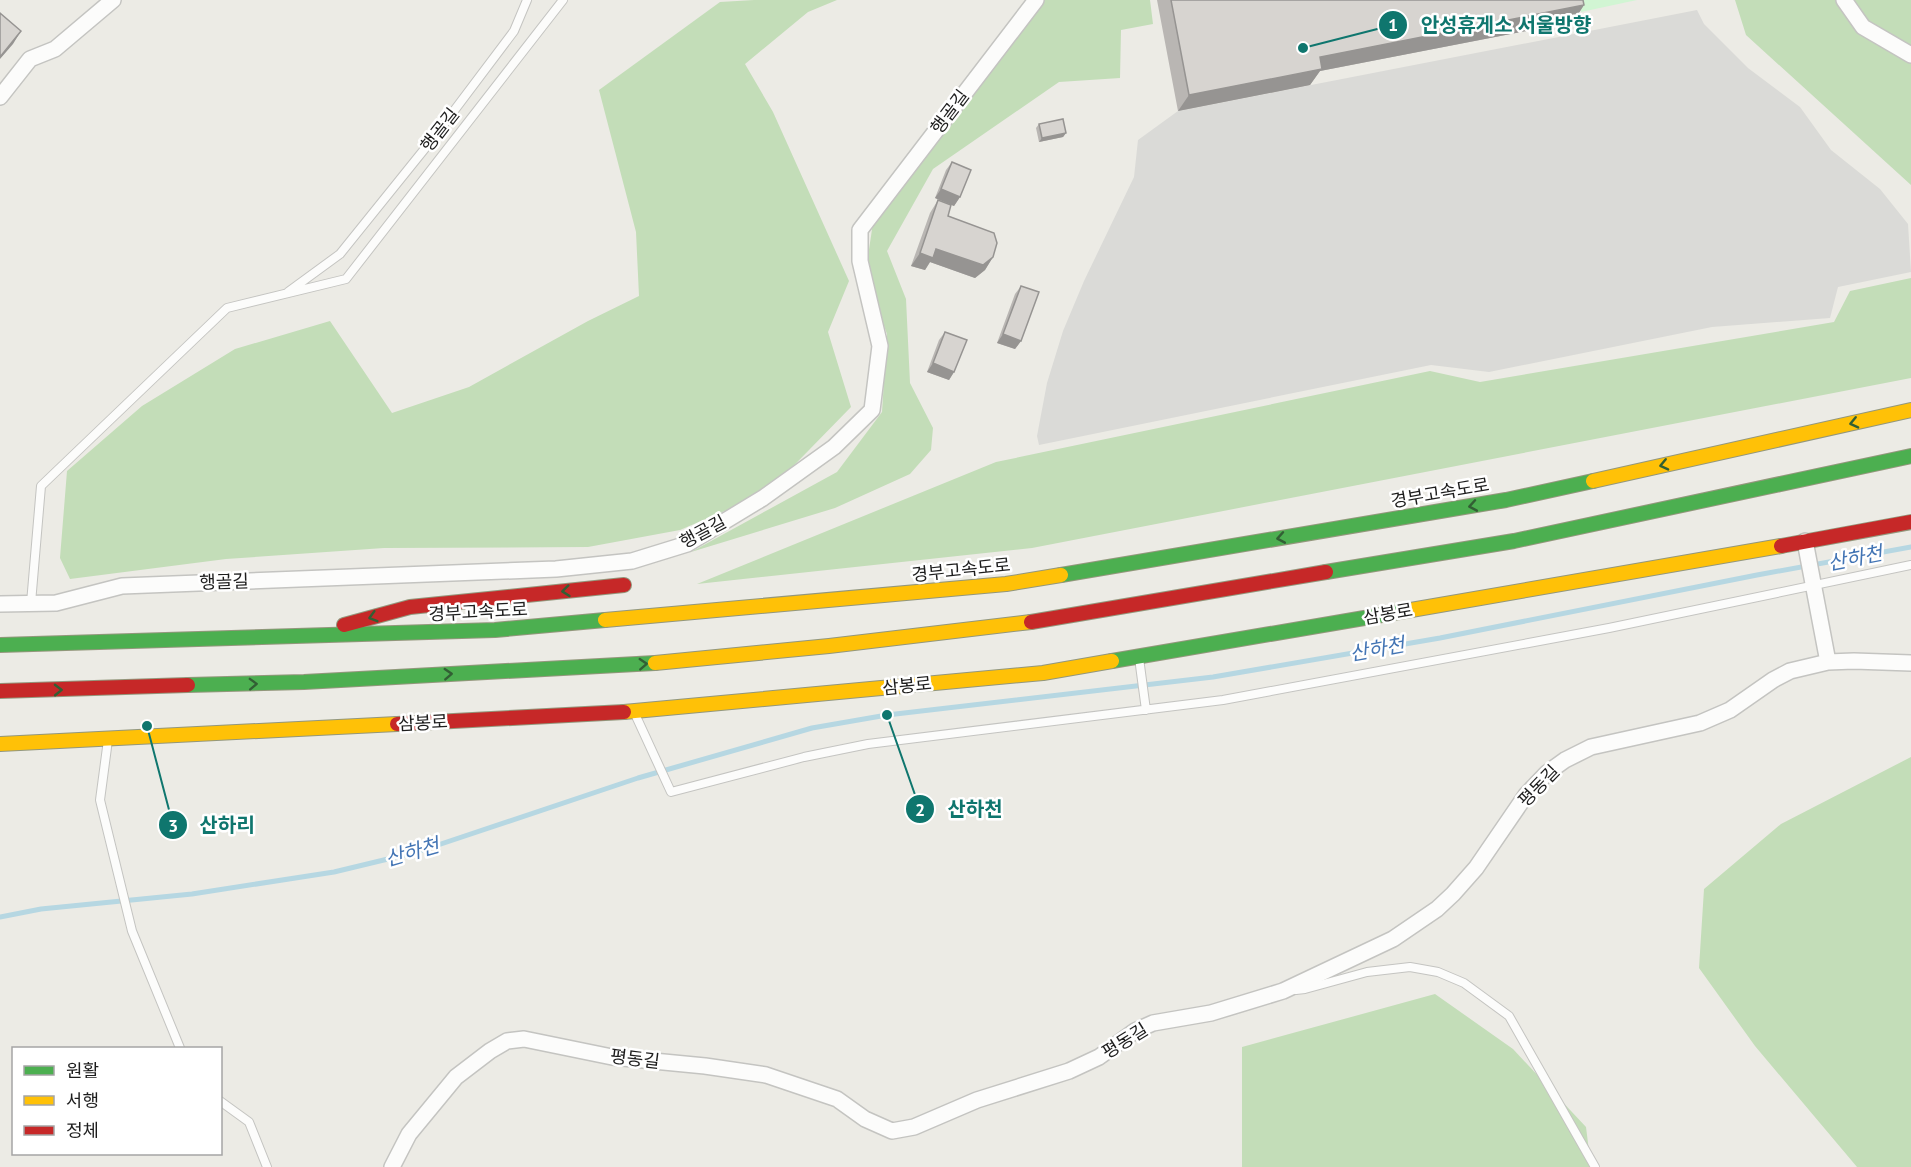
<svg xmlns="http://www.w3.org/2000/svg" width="1911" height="1167" font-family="'PT Sans','Noto Sans KR',sans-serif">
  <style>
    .forest { fill: #c3ddb8 }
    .park { fill: #d1f5d3 }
    .parking { fill: #dadad7 }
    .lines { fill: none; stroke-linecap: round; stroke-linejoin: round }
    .stream { stroke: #b6d7e2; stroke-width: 5 }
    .lane-casing { stroke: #c4c4c1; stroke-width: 10 }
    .street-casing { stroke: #c4c4c1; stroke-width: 18 }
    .fast-casing { stroke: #93977c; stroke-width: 16 }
    .slow-casing { stroke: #93977c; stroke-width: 16 }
    .jam-casing { stroke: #93977c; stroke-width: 16 }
    .lane { stroke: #fcfcfb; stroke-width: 8 }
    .street { stroke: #fcfcfb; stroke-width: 15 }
    .fast { stroke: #4caf50; stroke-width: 14 }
    .slow { stroke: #ffc107; stroke-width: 14 }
    .jam { stroke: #c62828; stroke-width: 14 }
    .wall { fill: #b9b6b3 }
    .shaded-wall { fill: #969492 }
    .building { fill: #d7d4d0; stroke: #969492; stroke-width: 1.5 }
    .oneway { stroke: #325f34 }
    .labels { text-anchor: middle; stroke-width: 5; stroke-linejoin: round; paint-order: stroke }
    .street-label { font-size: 18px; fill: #1d1d1d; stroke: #fff }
    .water-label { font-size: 20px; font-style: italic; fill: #4274b4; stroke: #fff }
    .leader { fill: none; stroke: #0f766e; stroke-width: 2 }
    .callout-dot { fill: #0f766e; stroke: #fff; stroke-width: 2 }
    .mark-label { font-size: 18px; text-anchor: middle; font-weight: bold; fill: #fff }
    .callout-label { font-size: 20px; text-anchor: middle; font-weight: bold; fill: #0f766e; stroke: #fff; stroke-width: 5; stroke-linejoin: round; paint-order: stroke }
  </style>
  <rect width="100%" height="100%" fill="#ecebe5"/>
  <!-- forest -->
  <path class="forest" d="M754 0H837L808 12 745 64 773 112 849 281 828 332 851 407 767 493 680 530 588 547 384 548 226 559 70 579 60 558 67 471 142 406 235 349 330 321 392 413 469 387 588 321 639 296 636 232 599 90 720 2Z
    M1041 0H1150L1153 24 1121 30 1120 78 1059 82 933 169 887 251 906 299 910 383 933 428 931 450 910 474 835 508 691 552 837 472 882 412 887 334 860 261 867 263 874 216Z
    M1735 0H1911V185L1746 35Z
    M1911 278V378L1032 548 697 584 996 462 1430 371 1480 382 1834 322 1850 291Z
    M1911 757V1167H1857L1755 1046 1699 968 1704 889 1781 824Z
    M1435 994 1513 1049 1586 1127 1591 1167H1242V1047Z"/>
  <!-- park -->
  <path class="park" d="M1579 0H1637L1581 12Z"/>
  <!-- parking -->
  <path class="parking" d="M1697 10 1704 24 1748 68 1800 107 1831 150 1880 189 1908 224 1911 272 1838 287 1830 318 1712 327 1489 372 1431 365 1039 445 1037 436 1047 383 1063 331 1084 281 1134 177 1138 140 1178 111Z"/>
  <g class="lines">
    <!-- stream -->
    <path class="stream" d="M0 917 41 909 192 894 334 872 417 852 638 778 812 728 887 715 1213 677 1440 638 1757 575 1911 547"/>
    <!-- lane casing -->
    <g class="lane-casing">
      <path id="lane" d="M288 292 340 254 435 136 514 31 527 0
        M31 603 41 486 227 308 346 279 563 0
        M1139 658 1146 710
        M635 714 671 792 804 757 868 744 1223 700 1609 628 1911 565
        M108 740 100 800 132 931 180 1048
        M1296 990 1305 989 1367 972 1410 967 1438 972 1464 983 1509 1016 1595 1167
        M220 1101 249 1122 267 1167"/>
    </g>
    <!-- street casing -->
    <g class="street-casing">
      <path id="street" d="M1844 0 1863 27 1911 55
        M0 97 30 59 55 49 113 0
        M1805 541 1828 662 1854 661 1911 663
        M0 604 56 603 122 586 556 569 632 561 687 544 763 498 834 447 872 410 880 346 860 261V230L1036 0
        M392 1167 409 1134 456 1077 490 1051 507 1041 524 1039 612 1057 705 1066 766 1075 837 1099 865 1119 892 1131 914 1127 977 1100 1069 1071 1099 1057 1135 1031 1153 1023 1211 1013 1283 991 1393 939 1437 909 1453 894 1476 868 1526 795 1547 773 1565 760 1591 747 1700 723 1730 710 1773 680 1790 671 1828 662"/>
    </g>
    <!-- fast casing -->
    <g class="fast-casing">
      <path id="fast" d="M1326 572 1514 541 1911 456
        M1061 575 1506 500 1593 481
        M0 645 495 630 605 620
        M1112 661 1411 610
        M188 685 304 682 655 663"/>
    </g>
    <!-- slow casing -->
    <g class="slow-casing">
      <path id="slow" d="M1593 481 1911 410
        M1411 610 1781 546
        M605 620 1006 584 1061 575
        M655 663 829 646 1031 622
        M624 712 1043 673 1112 661
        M0 744 397 724"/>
    </g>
    <!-- jam casing -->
    <g class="jam-casing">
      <path id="jam" d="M1781 546 1911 522
        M1031 622 1326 572
        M344 625 410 607 624 585
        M0 691 188 685
        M397 724 624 712"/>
    </g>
    <!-- lane -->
    <use href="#lane" class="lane"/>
    <!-- street -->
    <use href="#street" class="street"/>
    <!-- fast -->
    <use href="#fast" class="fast"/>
    <!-- slow -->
    <use href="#slow" class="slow"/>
    <!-- jam -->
    <use href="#jam" class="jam"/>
  </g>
  <!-- wall -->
  <path class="wall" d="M1157 0H1583L1584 5 1573 22 1320 71 1310 85 1178 111Z
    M1039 124 1066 133 1063 137 1039 142 1036 128Z
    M952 162 960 197 954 206 935 198 946 170Z
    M938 200 948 216 993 257 985 270 975 278 930 262 925 270 911 266 930 213Z
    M1021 286V341L1015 349 997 343 1015 294Z
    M945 332 954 372 949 380 927 372 939 340Z"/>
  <!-- shaded-wall -->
  <path class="shaded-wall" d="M1584 5 1573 22 1320 71 1310 85 1178 111 1189 95 1320 57Z
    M21 31 13 44 0 59V57Z
    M1066 133 1063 137 1039 142 1042 138Z
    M941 189 960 197 954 206 935 198Z
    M936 249 993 257 985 270 975 278 930 262 925 270 911 266 920 253Z
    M1003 334 1021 341 1015 349 997 343Z
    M933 363 954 372 949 380 927 372Z"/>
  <!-- building -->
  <path class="building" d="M1171 0H1583L1584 5 1320 57 1322 69 1189 95Z
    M0 13 21 31 0 57Z
    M1063 119 1066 133 1042 138 1039 124Z
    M952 162 971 170 960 197 941 189Z
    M938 200 951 205 948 216 994 233 997 243 993 257 983 265 936 249 933 258 920 253Z
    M1021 286 1039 292 1021 341 1003 334Z
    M945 332 967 340 954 372 933 363Z"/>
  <!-- one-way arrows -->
  <defs><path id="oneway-chevron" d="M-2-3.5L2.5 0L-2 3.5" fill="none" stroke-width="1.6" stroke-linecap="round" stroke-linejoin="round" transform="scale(1.5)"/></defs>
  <g class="oneway">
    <use href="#oneway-chevron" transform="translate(1854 423) rotate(167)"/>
    <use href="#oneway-chevron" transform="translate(1664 465) rotate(167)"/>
    <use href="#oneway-chevron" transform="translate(1473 506) rotate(170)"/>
    <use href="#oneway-chevron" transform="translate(1281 538) rotate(170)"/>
    <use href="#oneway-chevron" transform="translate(566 591) rotate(174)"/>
    <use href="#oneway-chevron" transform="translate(373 617) rotate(164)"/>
    <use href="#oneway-chevron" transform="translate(643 664) rotate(-3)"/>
    <use href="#oneway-chevron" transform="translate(448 674) rotate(-3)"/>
    <use href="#oneway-chevron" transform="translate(253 684) rotate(-2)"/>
    <use href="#oneway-chevron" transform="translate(58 690) rotate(-1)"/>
  </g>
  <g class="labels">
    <!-- street labels -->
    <g class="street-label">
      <text transform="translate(950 112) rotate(-53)" y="6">행골길</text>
      <text transform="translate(440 130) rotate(-52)" y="6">행골길</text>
      <text transform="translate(1440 493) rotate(-10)" y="6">경부고속도로</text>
      <text transform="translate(703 532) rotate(-28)" y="6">행골길</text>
      <text transform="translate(961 570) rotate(-6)" y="6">경부고속도로</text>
      <text transform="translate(224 582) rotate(-2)" y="6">행골길</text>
      <text transform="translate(478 612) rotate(-3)" y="6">경부고속도로</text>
      <text transform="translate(1388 614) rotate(-10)" y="6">삼봉로</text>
      <text transform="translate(907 686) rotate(-6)" y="6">삼봉로</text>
      <text transform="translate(423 723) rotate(-3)" y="6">삼봉로</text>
      <text transform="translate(1539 786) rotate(-46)" y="6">평동길</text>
      <text transform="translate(1125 1041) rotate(-32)" y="6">평동길</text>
      <text transform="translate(635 1059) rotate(7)" y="6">평동길</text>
    </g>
    <!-- water labels -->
    <g class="water-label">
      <text transform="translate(1855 558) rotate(-11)" y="7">산하천</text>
      <text transform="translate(1377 649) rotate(-10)" y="7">산하천</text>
      <text transform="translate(412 852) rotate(-16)" y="7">산하천</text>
    </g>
  </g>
  <!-- callouts -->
  <path class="leader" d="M1303 48L1393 25M887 715L920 809M147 726L173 825"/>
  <g class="callout-dot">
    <circle cx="1303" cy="48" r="6"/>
    <circle cx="887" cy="715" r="6"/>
    <circle cx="147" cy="726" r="6"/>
    <circle cx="1393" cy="25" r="15"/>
    <circle cx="920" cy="809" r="15"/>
    <circle cx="173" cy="825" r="15"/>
  </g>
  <g class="mark-label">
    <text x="1393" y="31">1</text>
    <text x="920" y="816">2</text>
    <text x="173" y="832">3</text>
  </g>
  <g class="callout-label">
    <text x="1506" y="32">안성휴게소 서울방향</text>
    <text x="975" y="816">산하천</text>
    <text x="227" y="832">산하리</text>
  </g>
  <!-- legend -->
  <rect x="12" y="1047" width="210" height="108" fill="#ffffff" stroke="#a5a5a5" stroke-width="1.5"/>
  <rect x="24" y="1066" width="30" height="9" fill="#4caf50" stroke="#a5a5a5" stroke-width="1.5"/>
  <text x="66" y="1077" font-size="18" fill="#1d1d1d">원활</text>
  <rect x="24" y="1096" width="30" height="9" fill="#ffc107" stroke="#a5a5a5" stroke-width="1.5"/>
  <text x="66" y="1107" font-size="18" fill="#1d1d1d">서행</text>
  <rect x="24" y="1126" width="30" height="9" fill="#c62828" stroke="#a5a5a5" stroke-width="1.5"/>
  <text x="66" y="1137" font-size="18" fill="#1d1d1d">정체</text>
</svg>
